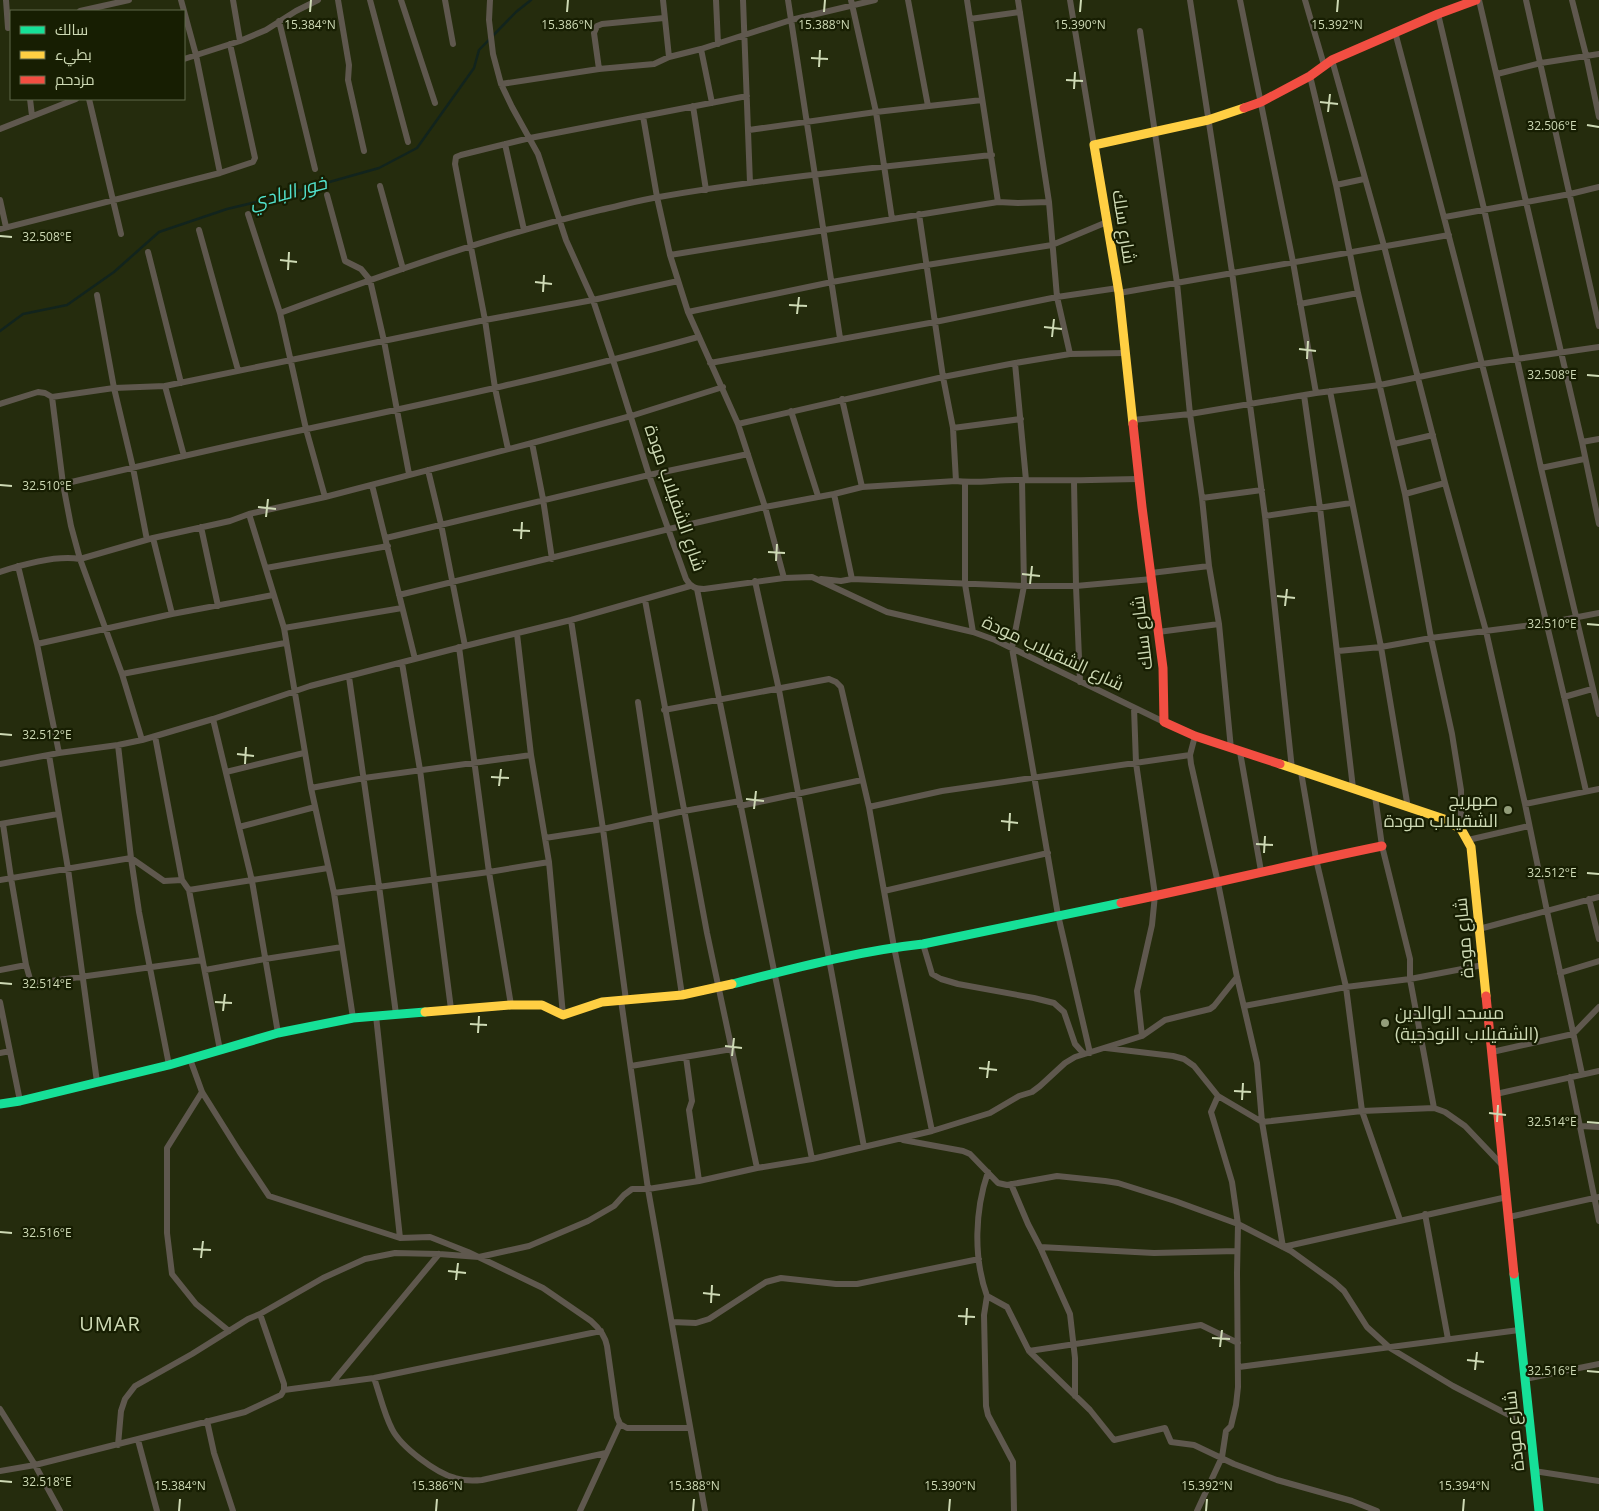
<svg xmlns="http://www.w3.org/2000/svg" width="1599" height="1511" font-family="'Open Sans',Cairo,sans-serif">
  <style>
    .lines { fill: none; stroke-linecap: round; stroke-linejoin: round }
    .stream { stroke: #12241d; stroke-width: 2.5 }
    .street { stroke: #5f584e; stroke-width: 6 }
    .fast { stroke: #16e098; stroke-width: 9 }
    .slow { stroke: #ffcf43; stroke-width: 9 }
    .jam { stroke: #f24e42; stroke-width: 9 }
    .ticks { fill: none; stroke: #cedab5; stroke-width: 2 }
    .poi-dot { fill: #939d7a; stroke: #171e02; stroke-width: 2 }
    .labels { text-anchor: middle; stroke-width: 4.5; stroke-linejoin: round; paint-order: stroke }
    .street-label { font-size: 18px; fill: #cedab5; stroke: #171e02 }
    .poi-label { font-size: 18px; fill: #cedab5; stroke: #171e02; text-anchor: end }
    .water-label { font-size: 19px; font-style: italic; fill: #52e2cd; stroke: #171e02 }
    .quarter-label { font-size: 20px; letter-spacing: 1px; fill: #cedab5; stroke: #171e02 }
    .ticks-label { font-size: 12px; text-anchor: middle; fill: #cedab5; stroke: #171e02; stroke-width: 4.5; stroke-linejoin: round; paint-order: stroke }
  </style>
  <rect width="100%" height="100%" fill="#252c0d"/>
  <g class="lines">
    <!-- stream -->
    <path class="stream" d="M0 331 23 314 67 305 114 272 159 232 227 209 269 199 379 168 417 148 474 68 479 50 516 12 531 0"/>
    <!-- street -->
    <path class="street" d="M6 0 8 28
      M181 0 196 55 220 173
      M233 0 240 41
      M338 0 349 65 348 80 364 151
      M370 0 408 142
      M401 0 435 103
      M445 0 453 44
      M490 0 489 20 493 54 501 84 512 107 538 154 566 240 593 300 613 360 649 475 686 579C691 587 695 589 704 589L784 578 812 577 887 612 973 632 995 640 1164 722
      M663 0 669 57
      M716 0 718 44
      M743 0 750 183
      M788 0 840 338
      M851 0 876 112 892 219
      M908 0 928 106
      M967 0 998 202
      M1018 0 1049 202 1057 297 1070 354
      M1070 0 1094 145
      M1190 0 1232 272 1265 516 1292 769
      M1240 0 1293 262 1316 393
      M1305 0 1324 65
      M1479 0 1582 442 1599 524
      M1526 0 1599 326
      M1572 0 1586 55 1599 117
      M80 11 129 0
      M1438 14 1484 209 1541 468 1599 714
      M970 19 1020 12
      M279 21 315 169
      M1140 31 1177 283 1190 414 1202 498 1209 566 1219 624 1231 749
      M1395 32C1462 284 1528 537 1586 791
      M701 49 712 103
      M184 59 240 41 266 30 296 11 318 0
      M1332 60 1384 246 1445 483 1486 631 1525 804 1547 911 1582 1074
      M599 69 594 33 597 26 602 24 664 18
      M1497 74 1541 63 1599 54
      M1310 76 1336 185 1358 293 1405 494 1431 638 1452 734 1461 790V829
      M501 84 599 69 654 64 669 57 701 49 791 20 875 0
      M30 99 32 116
      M89 99 121 234
      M693 106 706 190
      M643 116 657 197 670 255 688 312 738 424 765 507 784 578
      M0 129 76 99
      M749 130 876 112 982 100
      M505 144 524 230
      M1336 185 1364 179
      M380 186 403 269
      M327 195 345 261 361 269 370 280 384 341 409 474
      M0 200 6 227
      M248 214 280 313 306 429 325 497
      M919 214 943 377 953 428 956 481
      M1445 217 1570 194 1599 187
      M0 229 220 173 253 162 255 158 230 44
      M199 230 238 370
      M148 252 181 383
      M670 255 998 202 1018 203 1049 202
      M1119 293 1449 235
      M97 295 114 388 133 468 147 540
      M1300 304 1358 293
      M688 312 832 282 927 265 1052 245 1107 222
      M280 313C385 274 491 236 600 210 619 206 639 200 659 197 769 178 881 167 992 155
      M710 363 935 322 1057 297 1118 288
      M1015 363 1026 480
      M165 386 184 456
      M1330 391 1381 647 1408 808
      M1304 395 1320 508 1353 788
      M52 397 114 388 165 386 485 320 593 300 678 281
      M842 399 862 487
      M0 404 38 392 45 393 52 397 63 484 71 526 80 559 122 674 142 740
      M791 411 818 496
      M1133 420 1190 414 1316 393 1380 385 1482 364 1599 347
      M738 424 943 377 1015 363 1070 354 1125 353
      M953 428 1021 419
      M1582 442 1599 439
      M532 443 543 499 552 559
      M1394 444 1433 435
      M508 449 495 388 485 320 455 164 456 157 461 155 530 138 747 96
      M1541 468 1584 459
      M428 470 441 524 465 646
      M1022 480 1024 586 1012 648 1058 915 1090 1053
      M1074 481 1076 586 1080 682
      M965 483V584L973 632
      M63 484C144 465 225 446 307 429 438 401 569 373 698 337
      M372 485 415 659
      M834 494 852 579
      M1405 494 1445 483
      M1202 498 1262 490
      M249 514 284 628 311 788 334 893 353 1018
      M1265 516 1351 503
      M201 527 218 606
      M153 538 172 614
      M386 538 649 475 748 454
      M18 566 37 644 59 753
      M266 568 388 546
      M0 572C24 564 56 555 80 559L153 538 230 521 249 514 325 497 532 443 631 416 723 387
      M1151 573 1209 566
      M821 579 841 581 852 579 1024 586H1076L1152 579
      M755 581 779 690 864 1147
      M697 589 812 1159
      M399 595 669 529 765 507 834 494 862 487 956 481C977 484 999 479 1021 480 1060 481 1100 480 1139 479
      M645 600 707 933 757 1168
      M571 620 603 829 626 1000
      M284 628 402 608
      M1158 632 1219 624
      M517 634 531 755 549 862 563 1015
      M37 644 172 614 273 595
      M459 647 489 872 511 1005
      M1338 651 1381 647 1431 638 1547 623 1599 613
      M402 663 420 770 451 1009
      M122 674 285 643
      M349 677 379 886 396 1014
      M1564 697 1592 689
      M638 702 682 995
      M1134 708 1136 763 1155 895 1152 925 1137 991 1142 1036
      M664 710 829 679 836 682 841 687 869 807 894 947 932 1131
      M213 719 252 881 278 1033
      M155 736 182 880 189 890 220 1050
      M1195 736 1190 755 1191 764 1218 883 1237 977 1257 1063 1262 1122 1283 1247 1507 1197
      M118 745 131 858 139 912 169 1065
      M1240 752 1261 871
      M49 755 68 869 97 1082
      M0 764 59 753 118 745 142 740 213 719 310 686 465 646 571 620 690 586
      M226 772 304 753
      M1301 772 1316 859 1346 987 1362 1111 1400 1220
      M311 788 364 778 531 755
      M1375 796 1382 846 1410 959V979L1434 1108
      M1525 804 1599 789
      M740 806 862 780
      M869 807 942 791 1190 755
      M0 824 58 814
      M3 824 11 878 26 965 30 979 37 983 202 960
      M239 827 315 807
      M545 838 603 829 684 811 740 801
      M1468 840 1529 826
      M0 880 131 858 164 881 182 880
      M189 890 328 868
      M884 891 1048 853
      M334 893 489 872 549 862
      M1589 899 1599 939
      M1479 929 1599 897
      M923 944 932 974 941 979 958 984 1034 998 1054 1003 1064 1012 1075 1044 1084 1054
      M0 970 26 965
      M205 970 265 959 342 947
      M1560 973 1599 961
      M621 1000 648 1189 705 1511
      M0 1002 20 1101
      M1244 1006 1346 987 1410 979 1483 965
      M376 1016 400 1238
      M1106 1048 1173 1056 1184 1059 1194 1066 1218 1096 1262 1122 1362 1111 1434 1108 1445 1112 1465 1126 1503 1166
      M1492 1052 1573 1034 1599 1007
      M0 1053 10 1051
      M686 1057 692 1101 689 1110 699 1181
      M190 1059 202 1092 239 1151 269 1196 400 1238 430 1237 468 1252 543 1288 591 1321C599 1328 605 1335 607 1346L617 1417 620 1424 627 1428H690
      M631 1066 732 1049
      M1570 1077 1599 1221
      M202 1092 167 1148V1233L172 1274 196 1304 229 1331
      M1496 1094 1599 1071
      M1581 1126 1599 1127
      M903 1140 963 1151 970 1154 998 1183 1007 1185 1057 1176 1105 1181 1118 1183 1175 1201 1238 1224 1291 1251 1334 1282 1344 1291 1367 1327 1390 1348 1453 1386 1530 1426
      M988 1172C975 1210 973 1257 987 1296L1007 1307 1029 1351 1090 1410 1114 1440 1165 1428 1171 1442 1194 1445 1234 1464 1277 1480 1352 1501 1377 1511
      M1011 1184 1028 1224 1040 1247 1070 1314 1075 1358V1396
      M1425 1214 1448 1339
      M1509 1217 1599 1197
      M1040 1247 1154 1253 1237 1251
      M987 1296 984 1315 986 1406 988 1415 1013 1462 1014 1511
      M672 1322 696 1323 709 1319 766 1282 781 1278 836 1284H857L979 1259
      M1029 1351 1201 1325 1238 1343
      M1239 1367 1519 1330
      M374 1378C380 1395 384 1414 392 1429 401 1447 436 1473 455 1478 464 1481 472 1481 482 1480L606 1453
      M1525 1379 1599 1364
      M332 1383 439 1254
      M284 1390 374 1378 601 1331
      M0 1409 35 1465 60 1511
      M207 1421 214 1453 233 1511
      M138 1440 157 1511
      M118 1445 121 1411 125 1399 135 1386 192 1354 248 1319 260 1314 323 1278 365 1259 395 1253 439 1254 479 1257 529 1246 588 1221 614 1206 624 1195 632 1189H648L699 1181 757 1168 812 1159 932 1131 990 1113 1019 1096 1032 1092 1040 1086 1065 1063 1075 1057 1142 1036 1165 1020 1210 1009 1214 1006 1237 977
      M0 1471 35 1465 245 1412 281 1395 284 1390V1384L260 1314
      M1534 1471 1599 1481
      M580 1511 620 1424
      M1197 1511 1222 1457 1226 1431 1231 1426 1236 1405 1238 1387 1237 1273 1238 1224 1232 1182 1211 1112 1218 1096"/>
    <!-- fast -->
    <path class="fast" d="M732 984C795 968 858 951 923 944L1121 903
      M0 1104 20 1101 169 1065 278 1033 353 1018 425 1012
      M1514 1274 1539 1511"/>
    <!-- slow -->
    <path class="slow" d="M1133 424 1119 293 1094 145 1208 120 1244 108
      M1280 764 1444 819 1461 829 1471 847 1486 996
      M425 1012 511 1005H542L563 1015 602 1002 682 995 732 984"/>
    <!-- jam -->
    <path class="jam" d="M1244 108 1261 102 1310 76 1332 60 1438 14 1476 0
      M1133 424 1142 507 1163 668 1164 722 1195 736 1280 764
      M1121 903C1208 885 1294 864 1382 846
      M1486 996 1514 1274"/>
  </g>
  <!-- ticks -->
  <path class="ticks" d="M310 12 311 0M567 12 568 0M824 12 825 0M1080 12 1081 0M1337 12 1338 0M811 58 828 59M819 67 820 50M1066 80 1083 81M1074 89 1075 72M1320 102 1338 104M1328 112 1330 94M1587 125 1599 127M0 236 12 237M280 260 297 262M288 270 289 252M535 282 552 284M543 292 544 275M789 305 807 306M797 314 799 297M1044 327 1062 329M1052 337 1054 319M1299 349 1316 351M1307 359 1308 341M1587 375 1599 376M0 485 12 486M258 507 276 509M266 517 268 499M513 530 530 531M521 539 522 522M768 552 785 553M776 561 777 544M1022 574 1040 576M1030 584 1032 566M1277 596 1295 598M1285 606 1287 589M1587 624 1599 625M0 734 12 735M237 754 254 756M245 764 246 747M491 777 509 778M499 786 501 769M746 799 764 801M754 809 756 791M1001 821 1018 823M1009 831 1010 813M1256 844 1273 845M1264 853 1265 836M1587 873 1599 874M0 983 12 984M215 1002 232 1003M223 1011 225 994M470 1024 487 1025M478 1033 479 1016M725 1046 742 1048M732 1056 734 1038M979 1068 997 1070M987 1078 989 1061M1234 1091 1251 1092M1242 1100 1243 1083M1489 1113 1506 1115M1497 1122 1498 1105M1587 1122 1599 1123M0 1232 12 1233M193 1249 211 1250M201 1258 203 1241M448 1271 466 1273M456 1280 458 1263M703 1293 720 1295M711 1303 712 1285M958 1316 975 1317M966 1325 967 1308M1212 1338 1230 1339M1220 1347 1222 1330M1467 1360 1484 1362M1475 1370 1477 1352M1587 1371 1599 1372M0 1481 12 1482M179 1511 180 1499M436 1511 437 1499M693 1511 694 1499M949 1511 950 1499M1206 1511 1207 1499M1463 1511 1464 1499"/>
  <!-- markers -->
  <g class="poi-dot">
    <circle cx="1508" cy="810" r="5"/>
    <circle cx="1385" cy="1023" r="5"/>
  </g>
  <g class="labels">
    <!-- street labels -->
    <g class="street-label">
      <text transform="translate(1124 227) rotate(81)" y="6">شارع سلك</text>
      <text transform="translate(675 498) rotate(71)" y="6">شارع الشقيلاب مودة</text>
      <text transform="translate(1142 633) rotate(-97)" y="6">شارع سلك</text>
      <text transform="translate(1053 653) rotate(25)" y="6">شارع الشقيلاب مودة</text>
      <text transform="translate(1464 938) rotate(-95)" y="6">شارع مودة</text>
      <text transform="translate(1514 1431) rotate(-96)" y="6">شارع مودة</text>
    </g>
    <!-- poi labels -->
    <g class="poi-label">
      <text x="1498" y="806">صهريج<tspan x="1498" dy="21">الشقيلاب مودة</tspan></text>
      <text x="1395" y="1019" text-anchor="start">مسجد الوالدين<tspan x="1395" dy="21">(الشقيلاب النوذجية)</tspan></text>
    </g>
    <!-- water labels -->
    <g class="water-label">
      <text transform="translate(288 192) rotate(-15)" y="7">خور البادي</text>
    </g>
    <!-- quarter labels -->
    <g class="quarter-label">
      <text x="110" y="1331">UMAR</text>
    </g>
  </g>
  <g class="ticks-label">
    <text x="310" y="29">15.384°N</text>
    <text x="567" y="29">15.386°N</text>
    <text x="824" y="29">15.388°N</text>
    <text x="1080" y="29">15.390°N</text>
    <text x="1337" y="29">15.392°N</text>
    <text x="1552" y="130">32.506°E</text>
    <text x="47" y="241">32.508°E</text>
    <text x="1552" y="379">32.508°E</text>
    <text x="47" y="490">32.510°E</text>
    <text x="1552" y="628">32.510°E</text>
    <text x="47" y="739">32.512°E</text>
    <text x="1552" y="877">32.512°E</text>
    <text x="47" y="988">32.514°E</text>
    <text x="1552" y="1126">32.514°E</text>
    <text x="47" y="1237">32.516°E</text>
    <text x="1552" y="1375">32.516°E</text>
    <text x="47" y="1486">32.518°E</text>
    <text x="180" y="1490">15.384°N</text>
    <text x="437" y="1490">15.386°N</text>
    <text x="694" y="1490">15.388°N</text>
    <text x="950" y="1490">15.390°N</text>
    <text x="1207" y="1490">15.392°N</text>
    <text x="1464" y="1490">15.394°N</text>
  </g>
  <!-- legend -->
  <rect x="10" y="10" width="175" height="90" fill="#171e02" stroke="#60694a"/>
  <rect x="20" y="26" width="25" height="8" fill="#16e098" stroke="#60694a"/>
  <text x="55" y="35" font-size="15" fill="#cedab5">سالك</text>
  <rect x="20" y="51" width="25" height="8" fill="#ffcf43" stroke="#60694a"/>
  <text x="55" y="60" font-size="15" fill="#cedab5">بطيء</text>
  <rect x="20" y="76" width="25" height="8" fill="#f24e42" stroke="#60694a"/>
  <text x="55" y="85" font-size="15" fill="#cedab5">مزدحم</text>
</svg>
